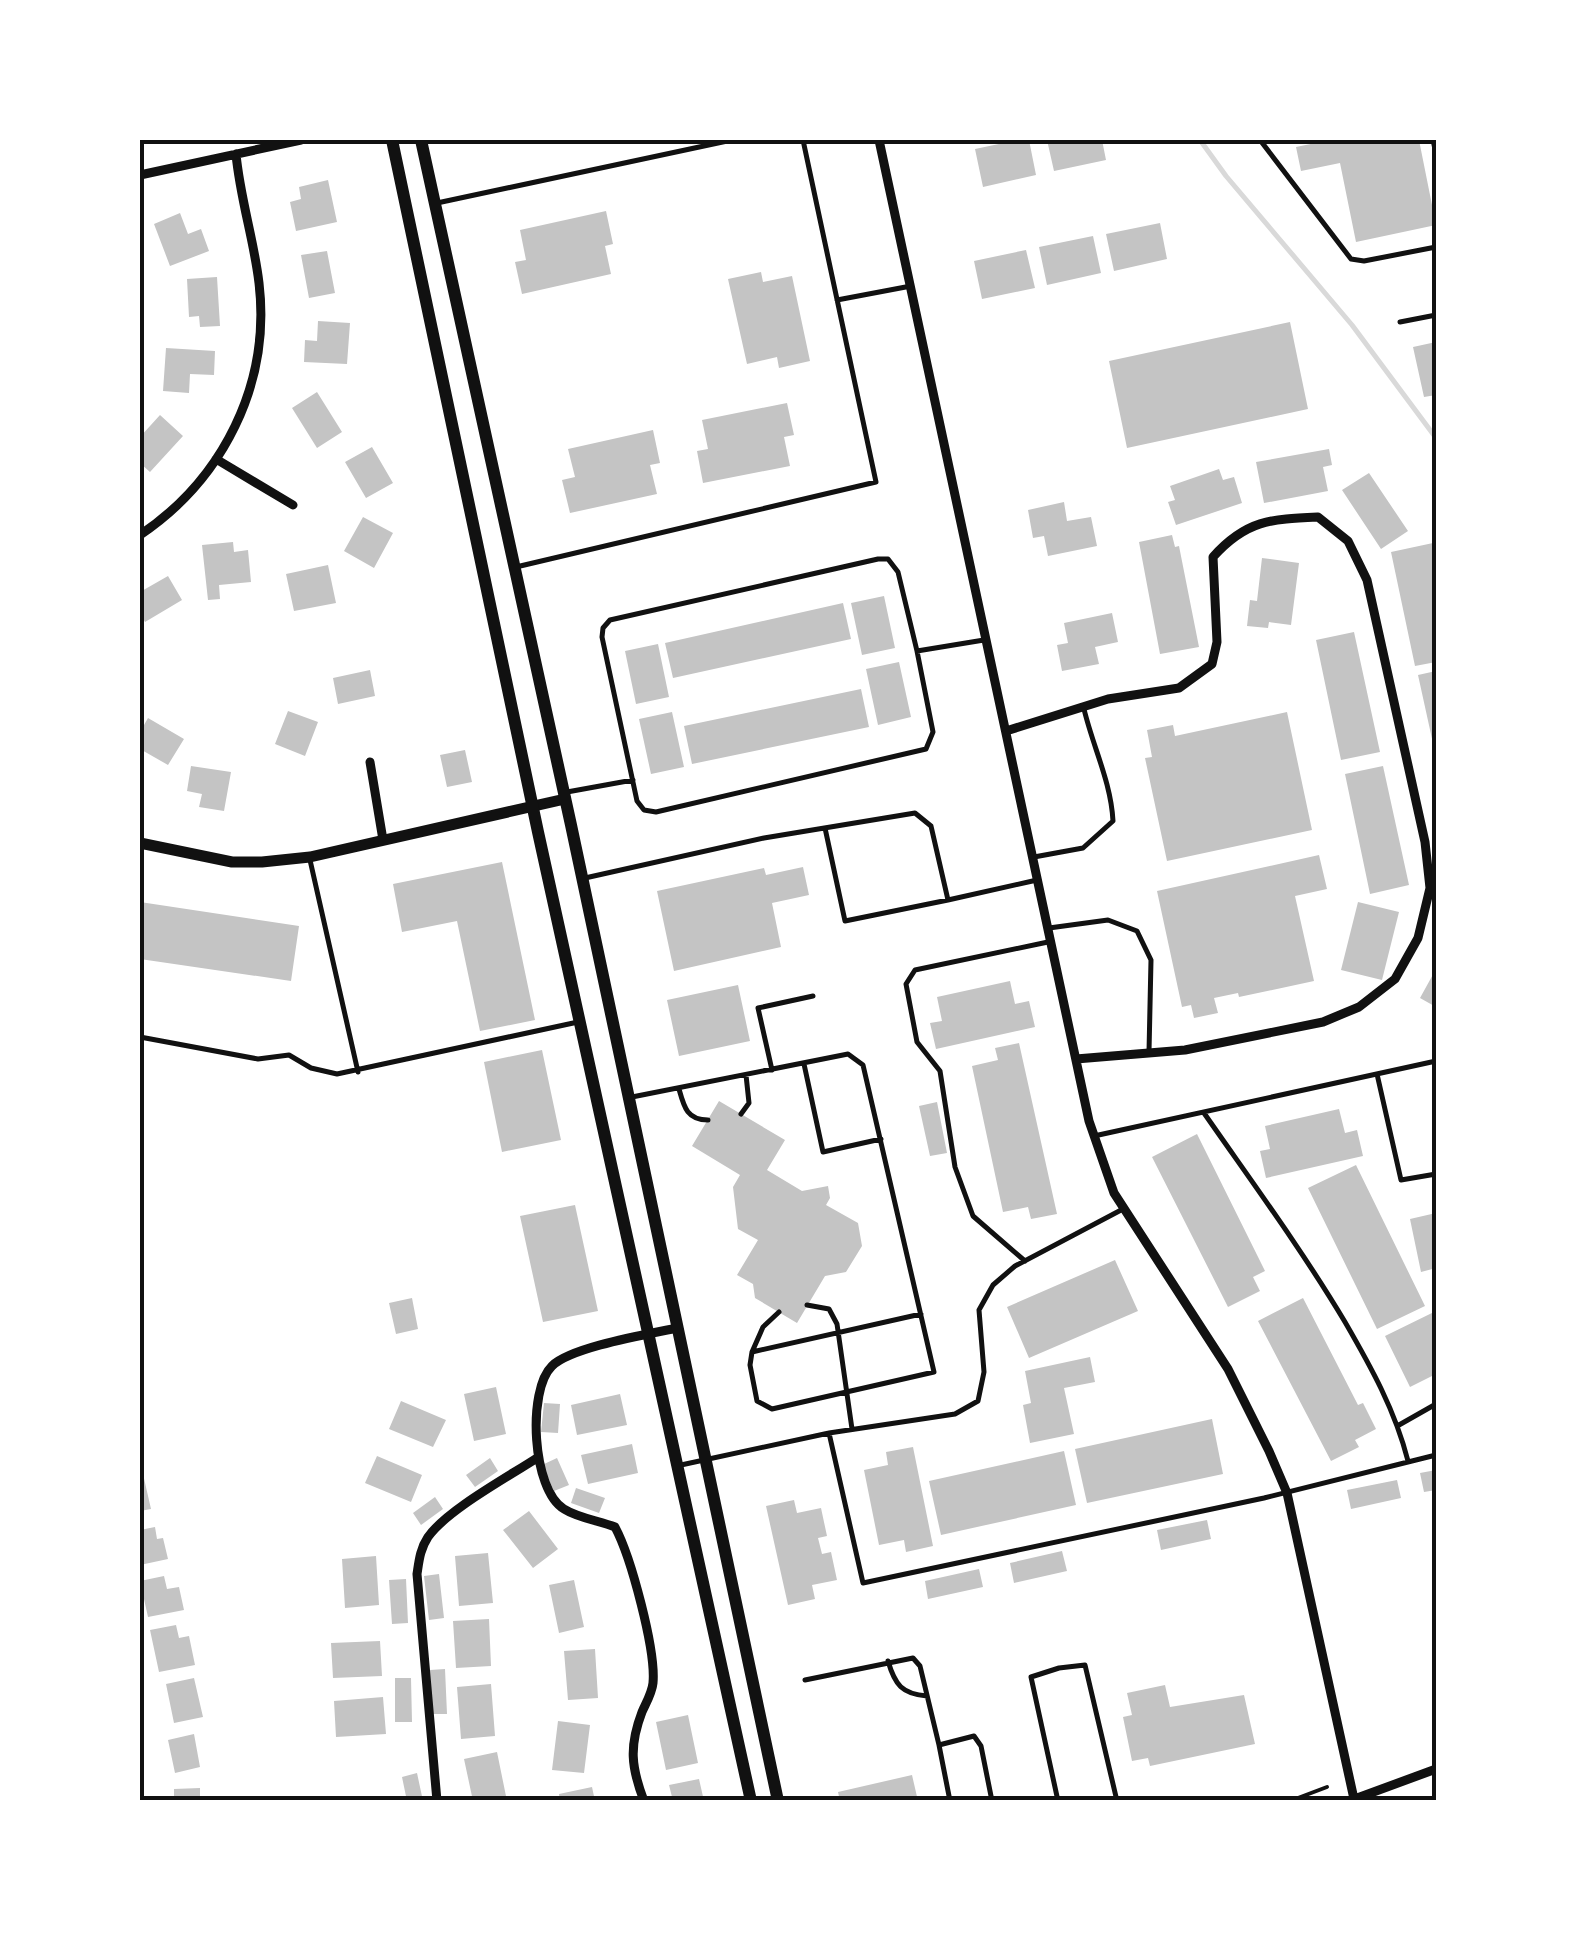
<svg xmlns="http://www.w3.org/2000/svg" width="1576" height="1941" font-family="Raleway,sans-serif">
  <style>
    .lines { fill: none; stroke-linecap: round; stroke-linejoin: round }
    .stream { stroke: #d9d9d9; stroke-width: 5 }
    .building { fill: #c4c4c4 }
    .path { stroke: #111; stroke-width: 4 }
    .service { stroke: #111; stroke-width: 5 }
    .minor { stroke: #111; stroke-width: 9 }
    .tertiary { stroke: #111; stroke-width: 11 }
    .secondary { stroke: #111; stroke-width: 12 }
    .neatline { fill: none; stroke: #111; stroke-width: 4 }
  </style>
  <rect width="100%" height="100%" fill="#fff"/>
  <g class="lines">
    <!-- stream -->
    <path class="stream" d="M1200 140 1226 176 1352 325 1436 438"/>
  </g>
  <!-- building -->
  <path class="building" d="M1018 140H1029L1036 175 983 187 975 149Z
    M1047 140H1102L1106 160 1054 171Z
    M1330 140H1419L1436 225 1356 242 1340 163 1301 171 1296 147Z
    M328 180 337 222 296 231 290 202 301 199 299 187Z
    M606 211 613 244 605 246 611 274 522 294 515 262 526 260 520 230Z
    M180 213 188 234 201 229 209 251 170 266 154 224Z
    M1160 223 1167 259 1114 271 1106 234Z
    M1093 236 1101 273 1047 285 1039 247Z
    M1026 250 1035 288 982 299 974 261Z
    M327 251 335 293 309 298 301 255Z
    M761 272 763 282 792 276 810 361 779 368 777 357 747 364 728 279Z
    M217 277 220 326 200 327 199 316 189 317 187 279Z
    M318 321 350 323 347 364 304 362 305 340 317 341Z
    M1290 322 1308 409 1127 448 1109 361Z
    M1436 342V395L1424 397 1413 347Z
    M166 348 215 351 214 375 190 374 189 393 163 391Z
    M317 392 342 432 317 448 292 408Z
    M787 403 794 435 784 437 790 466 703 483 697 451 708 449 702 420Z
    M160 415 183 436 150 472 140 463V437Z
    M653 430 660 463 650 465 657 494 570 513 562 480 575 477 568 449Z
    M372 447 393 483 366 498 345 462Z
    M1329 449 1332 465 1323 467 1328 491 1264 503 1256 462Z
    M1219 469 1223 480 1234 477 1242 503 1176 525 1168 502 1175 500 1170 486Z
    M1369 473 1408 531 1381 549 1342 490Z
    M1064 502 1067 521 1091 517 1097 546 1048 556 1044 536 1033 538 1028 510Z
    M363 517 393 533 374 568 344 551Z
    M1172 535 1175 547 1179 546 1199 647 1160 654 1139 542Z
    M233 542 234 552 248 550 251 582 219 585 220 599 208 600 202 545Z
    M1433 543 1436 558V662L1415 666 1391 552Z
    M1262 558 1299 563 1291 625 1269 622 1268 628 1247 626 1250 600 1257 601Z
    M328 565 336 603 294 611 286 574Z
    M168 576 182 600 145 622 140 613V592Z
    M884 596 895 648 862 655 851 603Z
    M843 603 851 639 673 678 665 643Z
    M1112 613 1118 642 1095 647 1099 664 1062 671 1057 645 1068 643 1064 623Z
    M1354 632 1380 752 1341 760 1316 640Z
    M658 644 669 697 636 704 625 651Z
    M899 662 911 717 878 725 866 669Z
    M370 670 375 696 338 704 333 678Z
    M1436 671V748H1434L1418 675Z
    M861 689 869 727 692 764 684 726Z
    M288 711 318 722 305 756 275 744Z
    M672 712 684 767 651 774 639 719Z
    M1287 712 1312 830 1167 861 1145 758 1152 757 1147 730 1173 725 1175 736Z
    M148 718 184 739 168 765 140 749V732Z
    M465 750 472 782 447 787 440 755Z
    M191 766 231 772 224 811 199 807 202 794 187 791Z
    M1383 766 1409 885 1370 894 1345 774Z
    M1319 855 1327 889 1295 896 1314 981 1239 997 1238 993 1214 998 1218 1013 1194 1018 1191 1005 1182 1007 1157 891Z
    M502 862 535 1020 480 1031 457 921 402 932 393 884Z
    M803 867 809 895 772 903 781 947 674 971 657 891 764 868 766 875Z
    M140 902 299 926 291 981 140 959Z
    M1358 902 1399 912 1382 980 1341 970Z
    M1436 969V1007L1420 998Z
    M1010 981 1015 1004 1029 1001 1035 1027 936 1049 930 1023 942 1021 937 997Z
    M738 985 750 1041 679 1056 667 1000Z
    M1019 1043 1057 1214 1031 1219 1028 1207 1003 1212 972 1066 998 1060 995 1048Z
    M542 1050 561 1140 502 1152 484 1062Z
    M719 1101 785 1140 767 1170 802 1191 828 1186 830 1198 826 1205 858 1223 862 1246 846 1272 825 1276 797 1323 755 1298 753 1284 737 1275 758 1240 738 1229 733 1187 740 1175 692 1146Z
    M937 1102 947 1153 930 1156 919 1106Z
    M1339 1109 1345 1133 1357 1130 1363 1156 1266 1178 1260 1151 1270 1149 1265 1126Z
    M1197 1134 1265 1271 1253 1277 1260 1291 1228 1307 1152 1157Z
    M1356 1165 1425 1306 1377 1329 1308 1188Z
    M575 1205 598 1311 543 1322 520 1216Z
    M1436 1213V1268L1421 1272 1410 1219Z
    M1115 1260 1138 1311 1029 1358 1007 1307Z
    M412 1298 418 1329 396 1334 389 1303Z
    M1303 1298 1358 1405 1363 1403 1376 1429 1355 1440 1359 1447 1331 1461 1258 1321Z
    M1436 1311V1374L1410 1387 1385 1336Z
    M1090 1357 1095 1382 1064 1388 1074 1434 1030 1443 1023 1405 1031 1403 1025 1371Z
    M496 1387 506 1434 474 1441 464 1394Z
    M620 1394 627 1425 577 1435 571 1405Z
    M401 1401 446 1420 433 1447 389 1429Z
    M544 1403 560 1404 558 1433 541 1432Z
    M1212 1419 1223 1474 1087 1503 1075 1449Z
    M632 1444 638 1473 588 1484 581 1455Z
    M913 1447 933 1546 906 1552 904 1540 879 1545 864 1470 888 1465 886 1452Z
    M1064 1451 1076 1505 941 1535 929 1481Z
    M377 1456 422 1475 411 1502 365 1483Z
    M490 1458 498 1471 475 1487 466 1475Z
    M557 1458 569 1485 554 1491 542 1465Z
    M1436 1470V1490L1424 1492 1420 1473Z
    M140 1474H143L151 1509 140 1511Z
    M1397 1480 1401 1498 1351 1509 1347 1490Z
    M576 1488 605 1498 599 1513 571 1503Z
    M435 1497 443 1509 421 1525 413 1513Z
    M794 1500 797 1513 821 1508 827 1536 818 1538 822 1554 831 1552 837 1580 812 1585 815 1599 788 1605 766 1506Z
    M529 1511 558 1549 533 1568 503 1530Z
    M1207 1520 1211 1539 1161 1550 1157 1530Z
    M155 1527 157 1539 163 1538 168 1559 140 1565V1530Z
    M1062 1551 1067 1571 1014 1583 1010 1563Z
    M488 1553 493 1603 459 1606 455 1556Z
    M376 1556 379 1605 345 1608 342 1559Z
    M979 1569 983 1587 928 1599 925 1581Z
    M439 1574 444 1618 429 1620 424 1576Z
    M164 1576 167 1589 179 1587 184 1610 148 1617 140 1581Z
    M406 1579 408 1623 392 1624 389 1580Z
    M574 1580 584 1627 559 1633 549 1585Z
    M489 1619 491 1666 456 1668 453 1621Z
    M176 1625 179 1638 189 1636 195 1665 159 1672 150 1630Z
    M380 1641 382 1676 333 1678 331 1643Z
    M595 1649 598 1698 568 1700 564 1651Z
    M445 1669 447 1714H431L430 1670Z
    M194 1678 203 1717 174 1723 166 1684Z
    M395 1678H411L412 1722H395Z
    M491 1684 495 1736 461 1739 457 1687Z
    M1165 1685 1170 1707 1244 1695 1255 1744 1150 1766 1148 1758 1132 1761 1123 1717 1132 1715 1127 1693Z
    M383 1697 386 1734 336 1737 334 1701Z
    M688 1715 698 1763 666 1770 656 1722Z
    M558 1721 590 1725 584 1773 552 1770Z
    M194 1734 200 1767 175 1773 168 1740Z
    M497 1752 507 1801H473L464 1759Z
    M417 1773 423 1801H407L402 1777Z
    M912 1775 918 1801H840L838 1792Z
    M699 1779 704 1801H673L669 1785Z
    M592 1787 595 1801H560L559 1794Z
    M200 1788V1801H174V1789Z"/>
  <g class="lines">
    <!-- path -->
    <path class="path" d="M1290 1801 1327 1787"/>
    <!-- service -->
    <path class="service" d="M1260 140 1351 259 1364 261 1436 247
      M1433 140 1436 154
      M437 203 732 140
      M837 300 911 286
      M1400 322 1436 315
      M516 567 876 482 803 140
      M917 651 898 572 888 559H878L610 620 603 628 602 637 637 801 644 810 656 812 926 749 933 732 917 651 984 640
      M567 792 633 780
      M825 828 845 921 948 900
      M1034 857 1083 848 1113 821C1111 782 1093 747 1084 709
      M310 860 358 1072
      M585 878 764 838 915 813 931 826 948 900 1037 880
      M1049 928 1108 920 1137 931 1151 960 1149 1052
      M140 1037 258 1059 289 1055 311 1068 337 1074 578 1022
      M804 1064 823 1152 881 1139
      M772 1070 758 1008 813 996
      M1377 1074 1401 1180 1436 1174
      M679 1089C684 1107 687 1120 708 1120
      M632 1097 848 1054 863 1065 934 1372 772 1409 757 1401 750 1365 752 1352 921 1314
      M1204 1113C1252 1182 1302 1250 1345 1322 1371 1367 1395 1410 1408 1461
      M741 1114 749 1103 746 1075
      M1094 1136 1436 1061
      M1025 1261 973 1216 955 1167 940 1071 917 1042 906 984 915 970 1048 942
      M807 1305 829 1309 837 1324 852 1429
      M752 1352 763 1327 779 1312
      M1399 1425 1436 1404
      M829 1433 863 1583 1264 1498 1436 1455
      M681 1465 829 1433 955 1414 978 1401 984 1372 979 1310 993 1285 1015 1266 1123 1209
      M888 1661C895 1685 902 1694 927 1696
      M805 1680 913 1658 920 1666 939 1745
      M950 1801 939 1745 974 1736 981 1746 992 1801
      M1058 1801 1031 1677 1059 1668 1085 1665 1117 1801"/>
    <!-- minor -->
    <path class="minor" d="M879 140 1089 1121 1114 1193 1228 1369 1269 1451 1287 1493 1354 1799
      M140 175 301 140
      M216 459 293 505
      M140 535C223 479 271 384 259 283 254 240 240 198 236 154
      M1006 731 1108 699 1179 688 1212 664 1217 642 1213 557C1246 520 1271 519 1318 517L1348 541 1367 580 1425 842 1430 888 1418 938 1395 979 1359 1007 1323 1022 1185 1050 1076 1059
      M370 762 383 840
      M437 1801 417 1574C419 1561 420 1549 428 1537 447 1510 508 1477 537 1458
      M644 1801C631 1767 629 1746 642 1712 646 1703 652 1693 653 1683 656 1650 631 1557 615 1527 600 1521 578 1518 564 1509 532 1490 527 1390 552 1366 571 1347 649 1334 677 1328
      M1349 1801 1436 1769"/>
    <!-- tertiary -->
    <path class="tertiary" d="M140 843 232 862H262L310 857 565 799"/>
    <!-- secondary -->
    <path class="secondary" d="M392 140 538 832 751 1801
      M421 140 571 825 778 1801"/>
  </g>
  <!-- border -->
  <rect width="1576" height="1941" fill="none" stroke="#ffffff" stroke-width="285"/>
  <rect x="142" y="142" width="1292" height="1656" class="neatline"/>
</svg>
